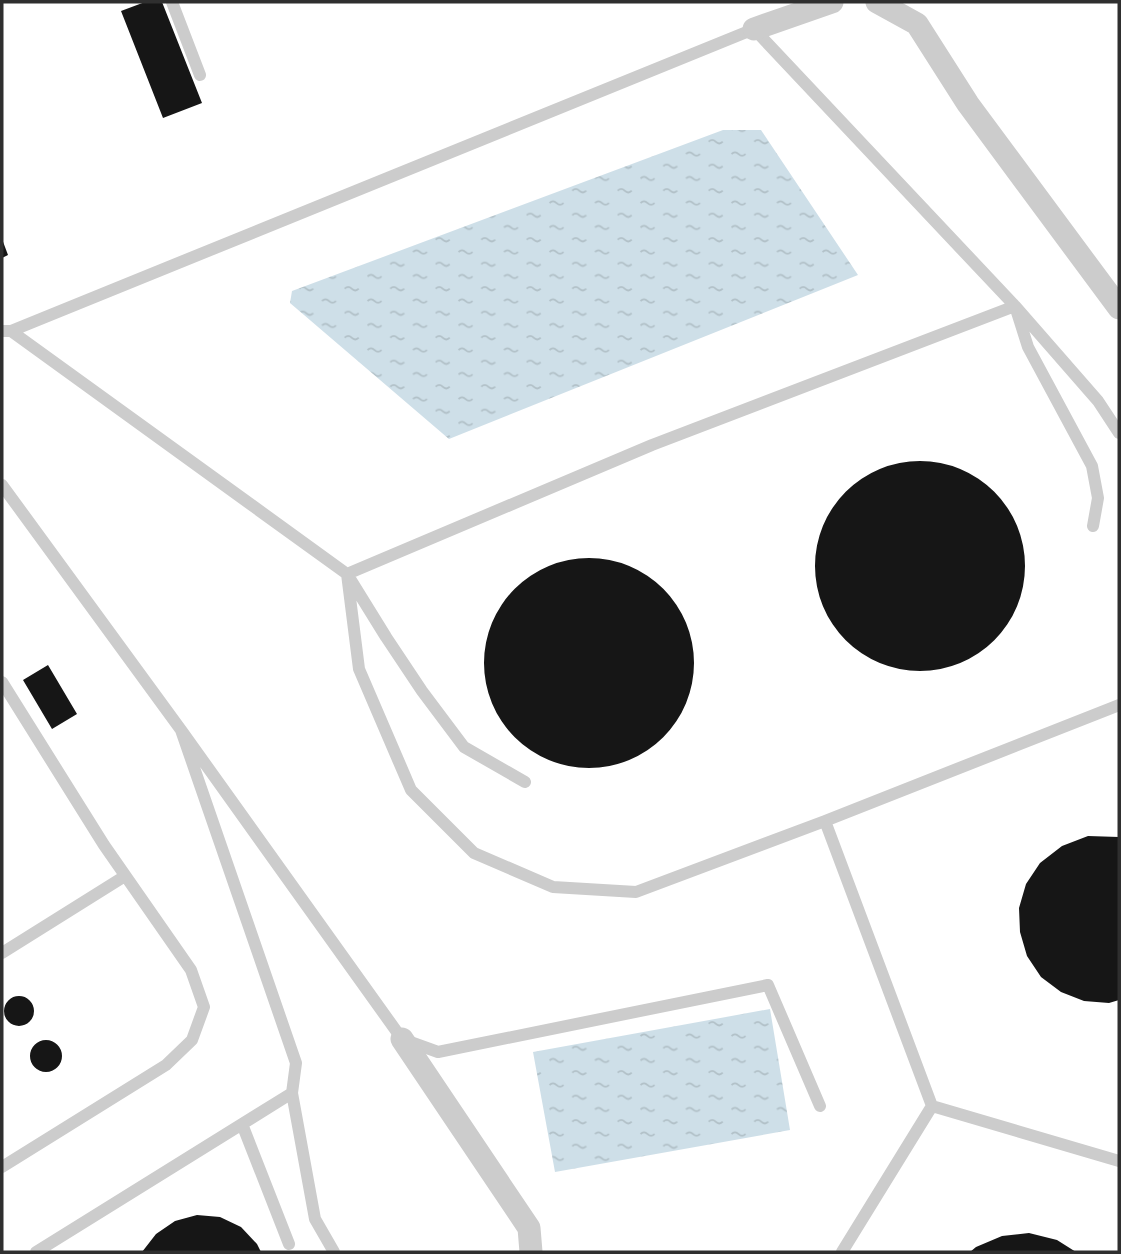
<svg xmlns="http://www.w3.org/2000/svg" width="1121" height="1254" font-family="Figtree,sans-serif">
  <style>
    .water { fill: url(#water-ripples) }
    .building { fill: #161616 }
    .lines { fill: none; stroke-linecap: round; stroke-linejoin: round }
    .service { stroke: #ccc; stroke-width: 12 }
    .minor { stroke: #ccc; stroke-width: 23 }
  </style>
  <defs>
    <pattern id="water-ripples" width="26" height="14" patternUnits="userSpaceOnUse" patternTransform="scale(1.75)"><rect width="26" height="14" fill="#cedfe8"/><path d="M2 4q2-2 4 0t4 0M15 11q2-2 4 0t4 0" fill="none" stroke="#b1c0c7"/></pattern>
  </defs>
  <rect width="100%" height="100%" fill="#fff"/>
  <!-- water -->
  <path class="water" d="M723 130H761L858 275 449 439 290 303 292 291Z
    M770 1009 790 1130 555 1172 533 1052Z"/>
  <!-- building -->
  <path class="building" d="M145 2H162L202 103 163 118 121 11Z
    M2 239 8 255 2 258Z
    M815 566a105 105 0 1 1 210 0a105 105 0 1 1-210 0Z
    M484 663a105 105 0 1 1 210 0a105 105 0 1 1-210 0Z
    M48 665 77 714 52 729 23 680Z
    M1088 836 1119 837V1000L1109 1003 1084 1001 1061 992 1041 977 1027 956 1020 932 1019 908 1026 884 1040 863 1062 846Z
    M4 1011a15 15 0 1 1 30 0a15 15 0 1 1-30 0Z
    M30 1056a16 16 0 1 1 32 0a16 16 0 1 1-32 0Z
    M197 1215 220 1217 241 1227 257 1244 261 1252H142L156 1234 175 1221Z
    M1029 1233 1057 1240 1076 1252H970L976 1247 1002 1236Z"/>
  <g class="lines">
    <!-- service -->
    <path class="service" d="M172 2 200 75
      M2 331H11L754 29 1015 306 1028 347 1092 466 1098 498 1093 526
      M11 331 347 574 386 637 422 691 464 747 525 782
      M2 485 181 730 296 1063 292 1093
      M2 682 104 845 191 970 204 1007 192 1040 166 1065 2 1167
      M181 730 402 1039 438 1052 768 985 820 1106
      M825 821 1119 705
      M2 953 125 876
      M932 1106 1119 1161
      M242 1124 289 1244
      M36 1252 292 1093 315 1219 334 1252
      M842 1252 932 1106 825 821 636 892 553 887 474 853 411 790 359 669 347 574 652 445 1015 306 1098 401 1119 433"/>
    <!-- minor -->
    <path class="minor" d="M877 2 917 24 968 104 1119 308
      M754 29 832 2
      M402 1039 529 1228 531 1252"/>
  </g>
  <!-- border -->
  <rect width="1121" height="1254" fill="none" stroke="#2f2f2f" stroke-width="7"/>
</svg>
